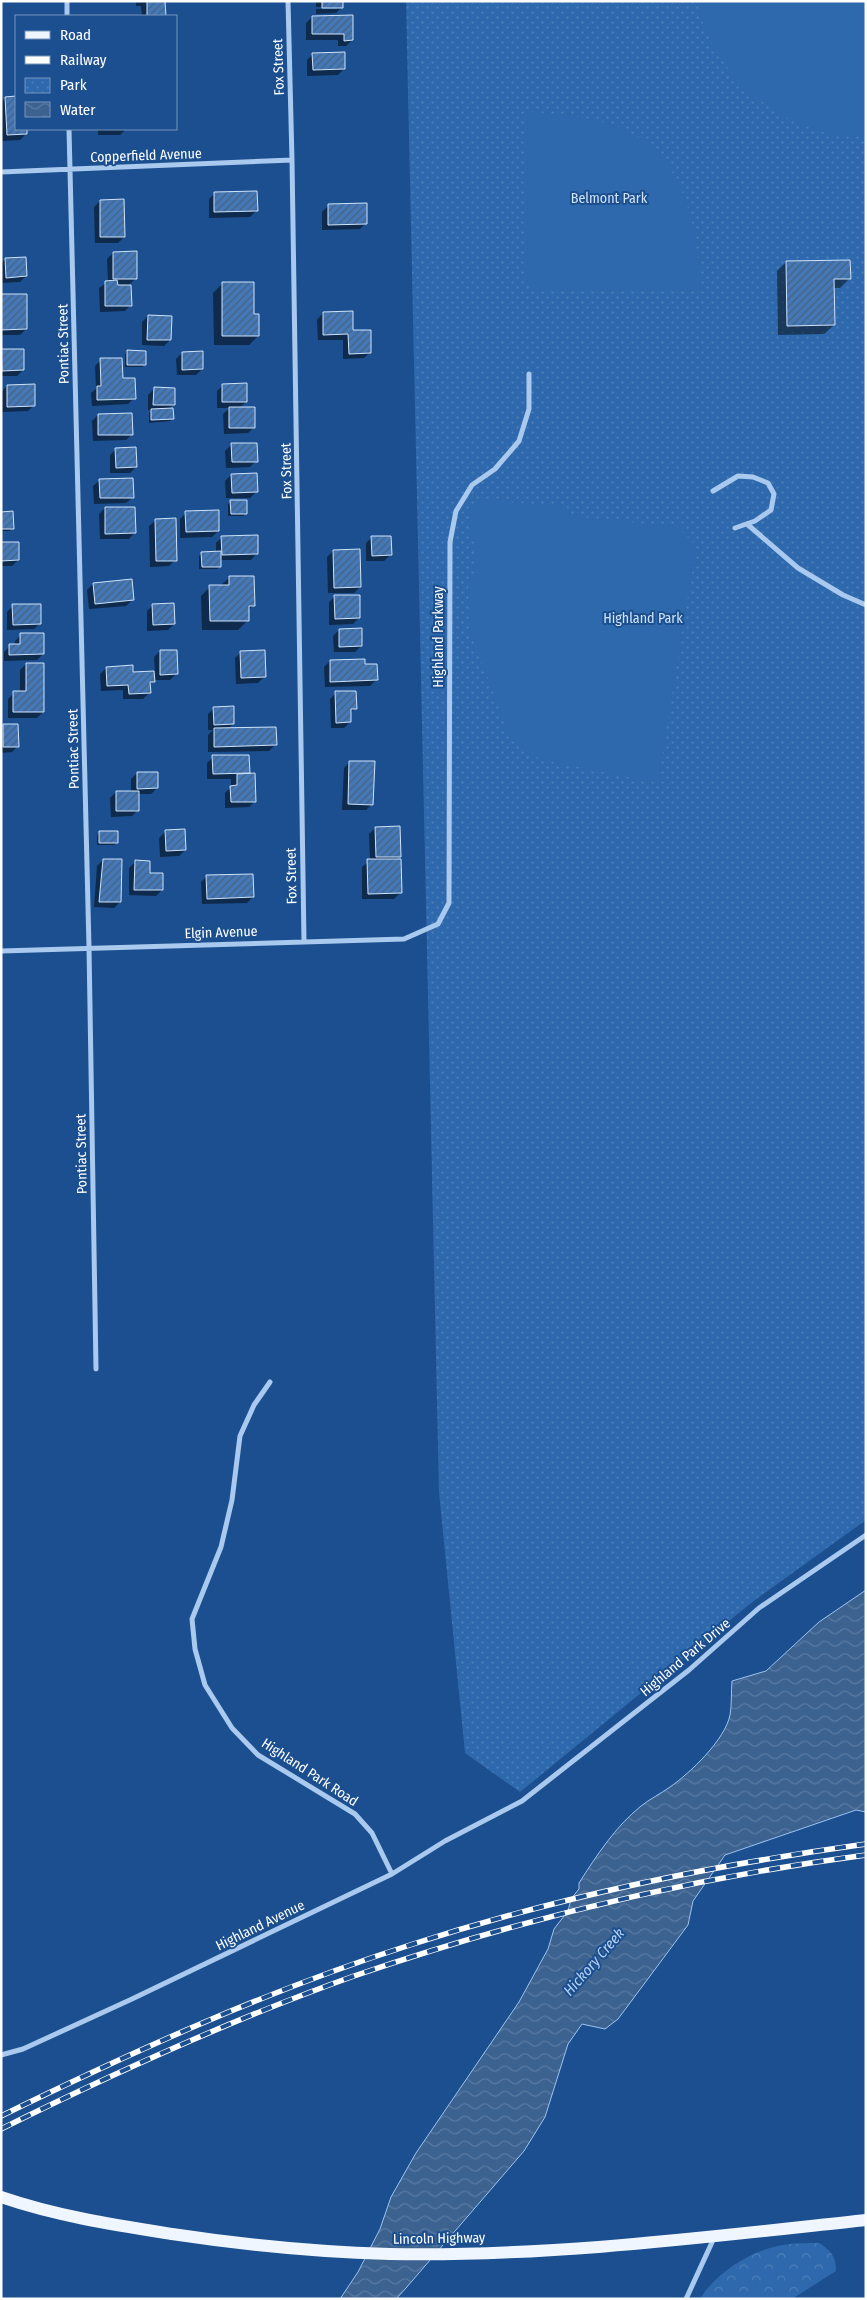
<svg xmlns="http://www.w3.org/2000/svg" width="867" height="2300" font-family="'Fira Sans Condensed',sans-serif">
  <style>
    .forest { fill: url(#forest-crowns) }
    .park { fill: url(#park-dots) }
    .garden { fill: #2e69ad }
    .water { fill: url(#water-waves); stroke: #9cc4f0 }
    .shadow { fill: #0007 }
    .building { fill: url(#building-hatch); stroke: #cfe3fa }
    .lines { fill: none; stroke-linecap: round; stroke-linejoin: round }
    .minor { stroke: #a9c9ee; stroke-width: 5 }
    .primary { stroke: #f0f6ff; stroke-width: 12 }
    .rail-casing { stroke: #fff; stroke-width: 5.5 }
    .rail { stroke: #1b4f8f; stroke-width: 4; stroke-dasharray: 11; stroke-linecap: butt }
    .labels { text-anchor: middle; stroke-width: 4; stroke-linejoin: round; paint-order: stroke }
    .street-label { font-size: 14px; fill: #fff; stroke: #1b4f8f }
    .park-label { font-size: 14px; fill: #cfe3fa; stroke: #1b4f8f }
    .water-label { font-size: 15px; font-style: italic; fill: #b5d3f5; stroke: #1b4f8f }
  </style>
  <defs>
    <pattern id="forest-crowns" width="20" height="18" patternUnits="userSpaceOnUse" patternTransform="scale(1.25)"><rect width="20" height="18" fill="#2e69ad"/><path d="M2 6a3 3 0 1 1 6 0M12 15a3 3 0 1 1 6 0" fill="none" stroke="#4d80b9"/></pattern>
    <pattern id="park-dots" width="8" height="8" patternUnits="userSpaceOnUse" patternTransform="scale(1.25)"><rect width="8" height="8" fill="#2e69ad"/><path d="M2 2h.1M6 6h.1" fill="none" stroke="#4d80b9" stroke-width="1.8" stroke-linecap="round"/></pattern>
    <pattern id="water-waves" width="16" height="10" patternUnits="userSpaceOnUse" patternTransform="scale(1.25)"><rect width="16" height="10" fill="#3c6290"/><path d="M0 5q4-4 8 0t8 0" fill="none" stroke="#597aa1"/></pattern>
    <pattern id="building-hatch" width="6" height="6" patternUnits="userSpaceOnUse" patternTransform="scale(1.25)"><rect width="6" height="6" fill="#4478b7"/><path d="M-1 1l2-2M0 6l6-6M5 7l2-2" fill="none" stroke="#486282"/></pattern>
  </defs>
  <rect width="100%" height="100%" fill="#1b4f8f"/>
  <!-- forest -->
  <path class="forest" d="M819 2243C831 2251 836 2256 836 2271L792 2299H700C716 2272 752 2250 783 2245 794 2243 807 2243 819 2243Z"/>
  <!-- park -->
  <path class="park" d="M406 1H866V1520L751 1603 520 1792 465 1753 439 1492Z"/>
  <!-- garden -->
  <path class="garden" d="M697 1H866V137C856 136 845 137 835 135 768 121 711 69 697 1Z
    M524 111C555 114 585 116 615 126 685 151 698 227 700 291L535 290 524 278Z
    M479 500 567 507 571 516 678 527 696 546 658 783 539 759 508 733 469 627 468 582 474 578V541L470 534V515Z"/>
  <!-- water -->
  <path class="water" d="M866 1590V1812L856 1810 725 1855 693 1901 688 1925 618 2019 605 2029 582 2024 568 2044 545 2117 524 2151 406 2288 396 2299H340L358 2272 380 2229 391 2197 416 2153 519 2002 548 1949 554 1929 568 1911 571 1899 579 1889V1883C597 1855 615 1827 641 1806 650 1799 660 1794 670 1787 690 1773 725 1740 730 1715 732 1704 731 1692 732 1681L766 1671 819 1622Z"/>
  <!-- shadow -->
  <path class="shadow" d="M136 1H164L165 16H142L141 6H136Z
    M316 1H342V7L336 13 316 14V9H337V7H316Z
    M312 17H352V40L346 46H338V40H306V23Z
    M313 54 344 69 338 75 307 76V60Z
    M16 97V129H26V134L20 140 1 141V102L5 98Z
    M98 129H126L120 135H98Z
    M215 193 256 211 250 217 209 218V199Z
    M100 201 124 237 118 243H95L94 207Z
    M328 206 366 223 360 229 322 230V212Z
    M113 253 136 278 128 286 131 305 125 311 100 312 99 288 108 282 107 259Z
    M5 259 26 276 20 282 1 283V263Z
    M786 262 849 279 840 288H833L834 325 824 334 778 335 777 271Z
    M223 283 253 315 258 336 249 345H214L213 293Z
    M1 295 26 329 20 335H1Z
    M323 313 352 332 370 352 364 358 343 359V340H318L317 320Z
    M148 316 170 340 164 346 142 345V322Z
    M1 351 23 370 17 376H1Z
    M127 351 145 364 142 367H125V354Z
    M182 353 202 369 196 375H177L176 359Z
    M101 360 121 380 134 398 128 404 92 406 91 393 96 389 95 366Z
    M223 385 246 402 239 408 254 427 248 433 224 434 223 414 230 408H217V391Z
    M7 386 34 405 28 411 2 412 1 392Z
    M154 389 173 405 169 409 173 419 170 421 149 423V413L151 411 148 410V395Z
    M98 415 132 434 126 440 93 441 92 421Z
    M231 445 256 461 250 467 226 468 225 451Z
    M116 449 136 467 130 473H110V455Z
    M231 475 256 492 250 498H226L225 481Z
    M100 480 133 497 126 503 94 504 93 486Z
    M231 502 246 513 243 516H228V504Z
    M105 508 135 532 129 539H100L99 514Z
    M1 513 12 528 10 531H1Z
    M186 513 218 531 212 537 180 538V519Z
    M156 520 175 560 169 566 150 567 149 526Z
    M222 537 257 553 251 560H220V566L217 569H199V556L202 553H216V543Z
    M372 537 390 555 384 561H366V543Z
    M1 544 18 560 12 566H1Z
    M333 551 360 587 354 593H328L327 557Z
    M229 578 254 605 247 611 248 620 238 630H202L201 596 210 587 220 586Z
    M93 584 132 600 126 606 89 609 87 590Z
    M335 596 359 618 353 624 329 625V602Z
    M153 605 174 624 168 630 147 631V611Z
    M13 606 40 623 34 629 7 630V612Z
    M339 630 361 646 355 652H334L333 636Z
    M21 635 43 654 37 660 4 661V652L10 646 15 645V641Z
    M160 651 176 674 170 680H153L149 686V693L143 699H123V690L101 691 100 674 106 668 132 673 155 672 154 657Z
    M241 652 264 677 258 683 236 684 235 658Z
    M330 661 364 666 376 680 370 686 325 687 324 667Z
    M26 664 43 712 37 718H8V699L14 693H20V670Z
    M336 693 355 708 350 714V722L344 728H331L330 699Z
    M214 708 233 724 228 729 275 745 269 751 208 752V735L213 730H208V714Z
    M3 726 18 746 12 752 1 753V728Z
    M248 756V774L255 801 249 807 225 808V793L231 787V779H207V763L213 757Z
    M350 762 372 804 366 810H342L344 768Z
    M137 773 157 788 151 794H138V810L132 816 111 817 110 798 116 792H131V779Z
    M375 828 400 856 396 860 400 893 394 899H362V867L370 861 369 834Z
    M100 832 117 843 114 845H97V835Z
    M165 832 185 850 179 856 160 857 159 838Z
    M103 860 120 902 114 908 94 907 97 866Z
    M135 862 162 890 156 896 129 895V868Z
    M207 876 253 897 247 903 202 904 201 882Z"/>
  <!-- building -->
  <path class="building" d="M147 1H165L166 16H147Z
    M322 1H343V8H322Z
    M353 15V40L344 41V34H312V16Z
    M345 52V69L313 70 312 53Z
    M16 96V129H27V134L7 135 5 97Z
    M257 191 258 211 214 212V192Z
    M124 199 125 237H100V200Z
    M367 203V224L328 225V204Z
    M137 251V279H113V252Z
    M26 257 27 276 6 278 5 258Z
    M850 260 851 279H834L835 325 787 326 786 261Z
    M117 280 118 285H131L132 306H105V281Z
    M222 282H254V314H259V336H222Z
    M1 294H27V329L1 330Z
    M353 311V330H371V353L349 354 348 334 323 335V312Z
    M148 315 172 316 171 340H147Z
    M1 349H24V370L2 371Z
    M127 350 146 351V365H127Z
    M203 351V369L182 370V352Z
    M100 358H122L123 378H135L136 399 97 400V386H101Z
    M247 383V402H222V384Z
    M35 384V406L7 407V385Z
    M154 387 175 388V405H153Z
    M229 407H255V428H229Z
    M173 408 174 419 151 420V409Z
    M132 413 133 435H98V414Z
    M231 443H257L258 462H232Z
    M136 447 137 467 116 468 115 448Z
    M257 473 258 492 232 493 231 474Z
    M133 478 134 498H100L99 479Z
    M230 500H247V514H231Z
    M105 507H135L136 533 105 534Z
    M219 510V531L186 532 185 511Z
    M13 511 14 529H1V512Z
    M176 518 177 561H156L155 519Z
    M258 535V554L222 555 221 536Z
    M371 536H391L392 555 372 556Z
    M1 542H19V560L1 561Z
    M360 549 361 587 334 588 333 550Z
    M221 551V567H202L201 552Z
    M229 576H254L255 606H249V621H210L209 585H229Z
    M132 579 134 600 95 604 93 583Z
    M334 595H360V618L335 619Z
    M174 603 175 624 153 625 152 604Z
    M12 604H41V624L13 625Z
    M362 628V646L339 647V629Z
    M20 633H44V654L9 655V644H20Z
    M160 650H177L178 674 160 675Z
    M265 650 266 677 241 678 240 651Z
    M365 659V664H377L378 680 330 682V660Z
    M26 663H44V712H13V691H26Z
    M133 665V672L154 671 155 682H150L151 693 129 694 128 685 107 686 106 667Z
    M335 691H356L357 709H351V722L336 723Z
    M234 706V724L214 725 213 707Z
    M3 724H18L19 747H3Z
    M276 727 277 745 214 747V728Z
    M212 755H249L250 773 213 774Z
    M349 761H375L373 805 348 804Z
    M137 772H158V788L137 789Z
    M255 773 256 802H231L230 786 237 785V774Z
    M116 791H139V811H116Z
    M400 826 401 857H376L375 827Z
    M185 829 186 850 166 851 165 830Z
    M99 831H118V843H99Z
    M103 859H122L121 902H99Z
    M367 859H401L402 893 368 894Z
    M135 860 150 861V873H163V890H134Z
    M253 874 254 897 207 899 206 875Z"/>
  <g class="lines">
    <!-- minor -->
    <path class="minor" d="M67 1V16
      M288 1 292 160 304 941
      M69 129 89 947 96 1369
      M1 172 292 160
      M713 491 738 476 753 477 768 483 774 494 771 510 755 521 735 528
      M747 524 798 568 843 595 866 605
      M1 951 404 939 438 924 449 903 450 542 456 511 472 485 495 469 519 441 529 409V374
      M270 1382 254 1405 240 1436 232 1500 221 1547 192 1619 195 1649 205 1685 232 1728 258 1755 355 1814 372 1833 392 1874
      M1 2055 23 2049 132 1999 392 1874 445 1841 522 1801 689 1670 759 1608 866 1535
      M686 2299 714 2238"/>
    <!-- primary -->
    <path class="primary" d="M1 2197C56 2216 115 2225 172 2234 245 2245 317 2252 390 2254 549 2257 708 2237 866 2220"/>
    <!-- rail casing -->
    <g class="rail-casing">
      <path id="rail" d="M1 2116C134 2051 269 1990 410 1945 558 1897 712 1865 866 1844
        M1 2129C116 2072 233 2019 354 1976 520 1919 692 1878 866 1855"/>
    </g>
    <!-- rail -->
    <use href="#rail" class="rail"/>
  </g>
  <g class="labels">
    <!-- street labels -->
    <g class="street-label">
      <text transform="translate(278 67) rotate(-92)" y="5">Fox Street</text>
      <text transform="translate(146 155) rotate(-2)" y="5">Copperfield Avenue</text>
      <text transform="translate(63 344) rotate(-91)" y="5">Pontiac Street</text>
      <text transform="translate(286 471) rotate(-91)" y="5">Fox Street</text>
      <text transform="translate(438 637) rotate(-90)" y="5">Highland Parkway</text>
      <text transform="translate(73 749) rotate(-91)" y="5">Pontiac Street</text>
      <text transform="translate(291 876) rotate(-91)" y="5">Fox Street</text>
      <text transform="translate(221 932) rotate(-2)" y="5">Elgin Avenue</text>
      <text transform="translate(81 1154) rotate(-91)" y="5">Pontiac Street</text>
      <text transform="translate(685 1657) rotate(-40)" y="5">Highland Park Drive</text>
      <text transform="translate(310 1772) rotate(33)" y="5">Highland Park Road</text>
      <text transform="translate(260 1925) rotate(-26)" y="5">Highland Avenue</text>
      <text transform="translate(439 2238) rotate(-1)" y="5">Lincoln Highway</text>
    </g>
    <!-- park labels -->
    <g class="park-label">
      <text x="609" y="203">Belmont Park</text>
      <text x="643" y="623">Highland Park</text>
    </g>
    <!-- water labels -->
    <g class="water-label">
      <text transform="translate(594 1962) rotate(-49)" y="5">Hickory Creek</text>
    </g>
  </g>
  <!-- border -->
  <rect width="867" height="2300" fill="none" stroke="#ffffff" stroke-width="5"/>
  <!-- legend -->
  <rect x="15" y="15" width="162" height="115" fill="#1b4f8f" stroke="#7695bc"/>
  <rect x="25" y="31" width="25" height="8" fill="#f0f6ff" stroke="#7695bc"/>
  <text x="60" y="40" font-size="15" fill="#ffffff">Road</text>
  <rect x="25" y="56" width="25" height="8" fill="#ffffff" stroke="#7695bc"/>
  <text x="60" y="65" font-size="15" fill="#ffffff">Railway</text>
  <rect x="25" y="78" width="25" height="15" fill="url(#park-dots)" stroke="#7695bc"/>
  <text x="60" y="90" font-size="15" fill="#ffffff">Park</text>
  <rect x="25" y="102" width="25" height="15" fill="url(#water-waves)" stroke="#7695bc"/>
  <text x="60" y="115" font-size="15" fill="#ffffff">Water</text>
</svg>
